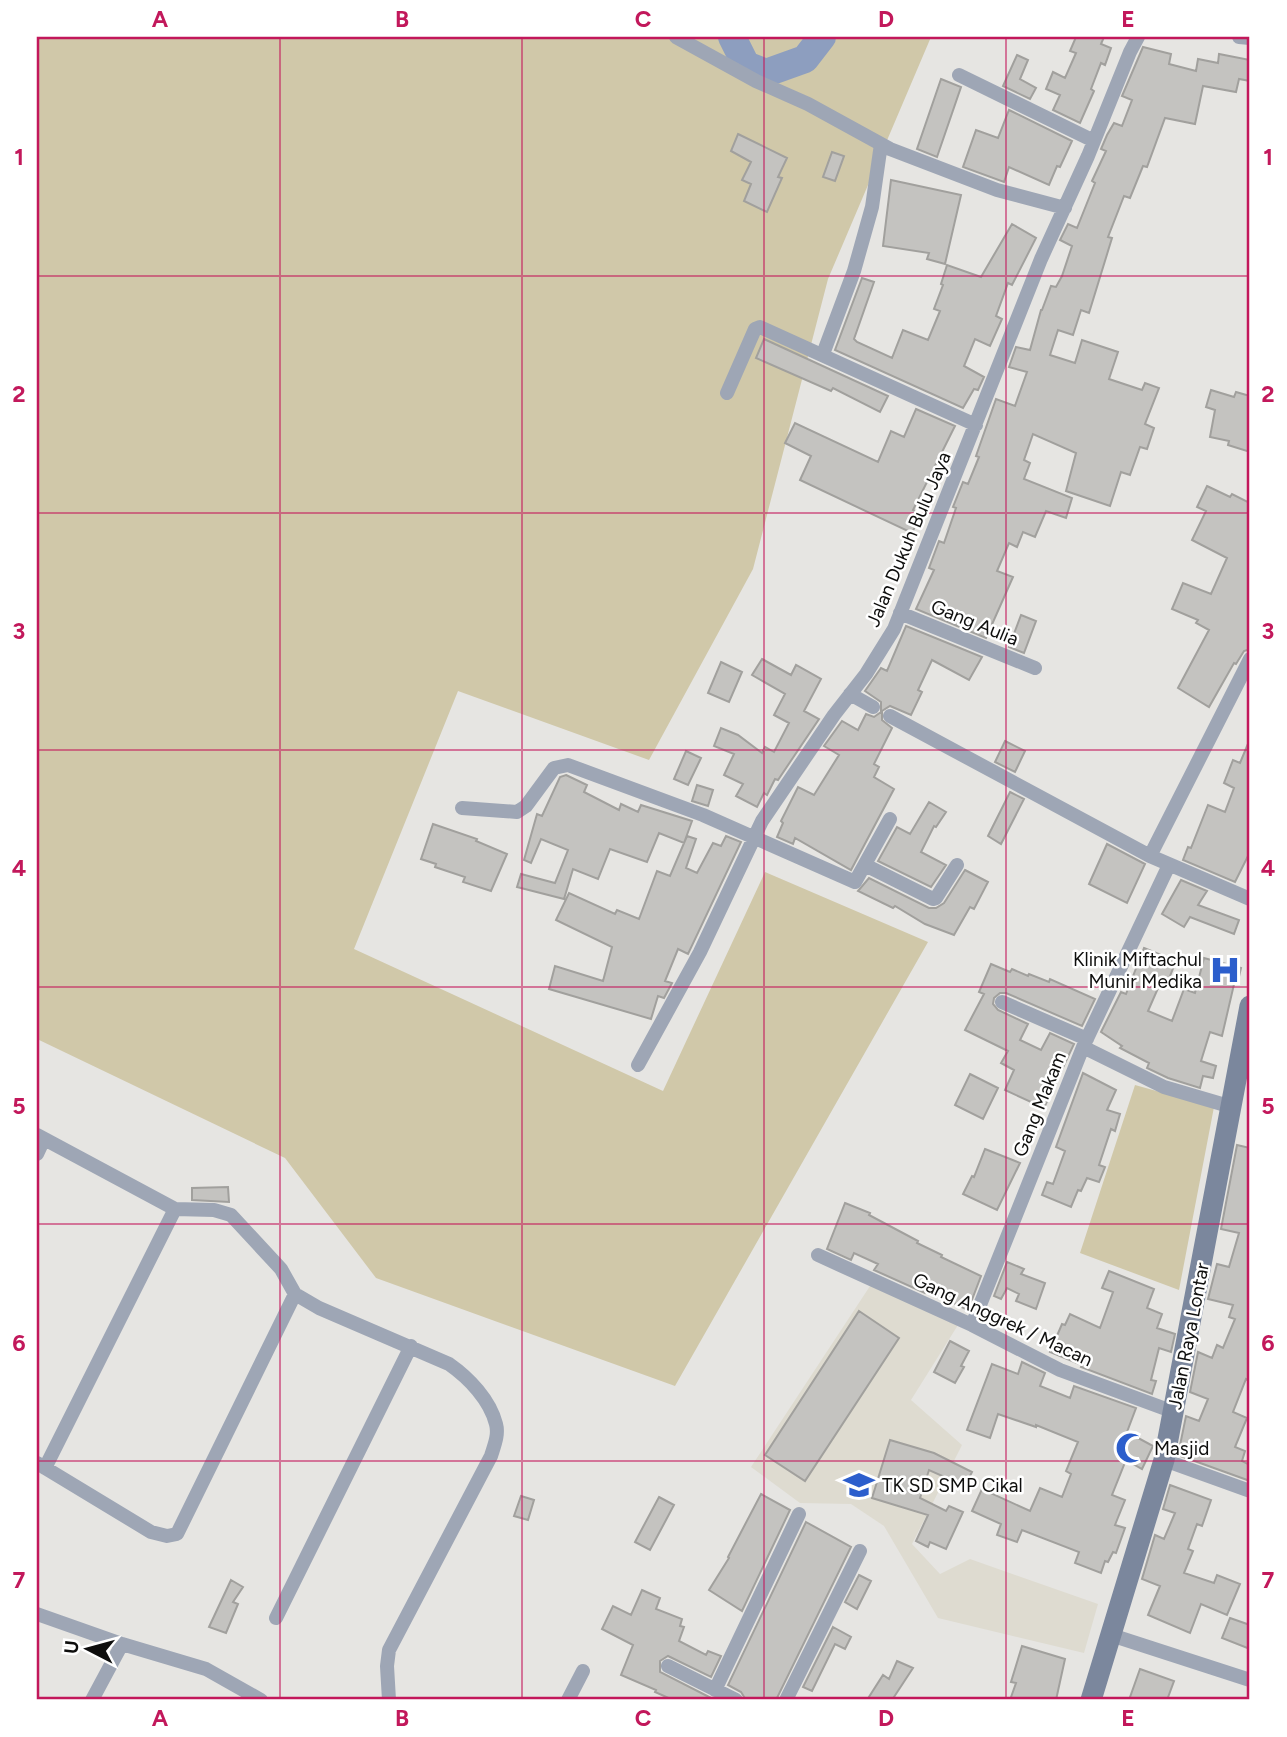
<svg xmlns="http://www.w3.org/2000/svg" width="1287" height="1737" font-family="Figtree,sans-serif">
  <style>
    .built { fill: #dedbd0 }
    .green { fill: #d0c8a9 }
    .lines { fill: none; stroke-linecap: round; stroke-linejoin: round }
    .river { stroke: #8d9ebf; stroke-width: 28 }
    .building { fill: #c4c3c0; stroke: #a1a09d; stroke-width: 2 }
    .street { stroke: #9ea6b5; stroke-width: 14 }
    .secondary { stroke: #7b879d; stroke-width: 21 }
    .grid { fill: none; stroke: #c2185b; stroke-width: 2; stroke-opacity: 0.55 }
    .labels { text-anchor: middle; stroke-width: 5; stroke-linejoin: round; paint-order: stroke }
    .street-label { font-size: 19px; fill: #0e0e0d; stroke: #fff }
    .poi-label { font-size: 19px; fill: #0e0e0d; stroke: #fff; text-anchor: start }
    .neatline { fill: none; stroke: #c2185b; stroke-width: 2.5 }
    .grid-label { font-size: 23px; text-anchor: middle; font-weight: bold; fill: #c2185b }
  </style>
  <rect width="100%" height="100%" fill="#e6e5e2"/>
  <!-- built -->
  <path class="built" d="M872 1283 958 1325 911 1400 962 1445 912 1544 940 1574 970 1559 1098 1604 1084 1653 938 1618 884 1526 851 1504 800 1503 751 1467Z"/>
  <!-- green -->
  <path class="green" d="M37 37H931L828 279 753 569 649 760 458 691 354 949 663 1091 765 872 928 942 675 1386 376 1278 285 1158 37 1039Z
    M1135 1085 1214 1107 1179 1290 1080 1253Z"/>
  <g class="lines">
    <!-- river -->
    <path class="river" d="M732 37 746 65 766 73 805 59 822 37"/>
  </g>
  <!-- building -->
  <path class="building" d="M1076 37H1104L1101 44 1111 48 1105 65 1101 63 1091 89 1094 91 1080 123 1053 110 1060 95 1046 89 1053 72 1065 78 1076 53 1070 51Z
    M1143 47 1171 54 1169 64 1196 71 1198 59 1218 63 1219 54 1250 60V81L1239 79 1236 92 1203 86 1195 124 1165 118 1147 167 1143 166 1130 198 1124 196 1108 237 1112 238 1089 313 1081 310 1073 335 1058 330 1050 355 1075 363 1082 340 1118 352 1109 379 1142 390 1145 383 1159 388 1145 424 1154 428 1147 449 1140 447 1130 475 1121 472 1110 506 1066 491 1076 453 1033 434 1024 460 1030 463 1024 479 1072 498 1066 518 1046 511 1035 537 1023 532 1017 547 1009 543 997 571 1013 577 986 638 916 609 934 570 929 568 939 541 944 543 956 508 953 507 963 482 968 484 979 457 976 456 996 399 1015 406 1016 403 1027 372 1009 367 1016 347 1030 350 1041 310H1042L1051 286 1056 287 1062 276 1072 246 1060 240 1068 224 1077 228 1095 183 1092 181 1106 151 1101 149 1107 135 1114 123 1122 126 1132 100 1122 96Z
    M1017 55 1028 60 1020 79 1036 88 1030 99 1003 86Z
    M941 79 961 87 937 157 917 149Z
    M1009 110 1072 141 1060 167 1057 166 1049 185 1009 167 1004 182 963 167 976 130 998 138Z
    M738 134 787 158 778 177 782 178 767 212 744 201 751 184 742 180 751 162 731 151Z
    M832 152 844 156 835 181 823 177Z
    M891 180 961 195 945 264 927 259 929 253 883 246Z
    M1012 224 1036 238 1012 285 1008 283 996 316 1002 319 990 346 975 339 964 366 984 377 978 390 974 389 963 408 835 350 862 278 874 282 854 339 857 342 892 358 903 330 928 340 940 311 934 309 943 285 941 284 947 265 981 277Z
    M764 339 888 396 880 412 833 388 831 391 756 358Z
    M1211 390 1234 397 1236 392 1250 396V452L1228 445 1229 441 1210 437 1215 410 1206 407Z
    M916 409 955 426 913 510 921 514 912 533 800 480 811 456 785 443 795 423 878 462 891 431 904 437Z
    M1207 486 1230 497 1232 494 1250 503V649L1244 651 1236 664 1234 663 1209 707 1178 688 1209 630 1196 623 1198 620 1172 609 1183 583 1211 594 1227 558 1192 540 1206 511 1197 507Z
    M1021 615 1036 621 1024 653 1009 647Z
    M906 626 982 657 969 680 932 660 918 690 922 692 911 715 890 706 882 711V720L892 728 874 764 879 767 874 777 894 789 851 870 795 838 793 844 777 837 783 823 781 821 798 787 814 795 839 755 824 746 842 721 858 730 866 714 874 717 881 712V702L865 691 881 668 887 671Z
    M762 659 791 675 796 665 821 679 804 711 819 719 778 780 775 779 767 795 764 793 757 807 736 796 743 784 724 775 734 754 714 746 721 728 738 735 762 753 765 747 774 752 789 723 774 715 785 694 752 675Z
    M721 662 742 672 729 702 708 693Z
    M1250 739V852L1235 882 1183 860 1188 847 1191 848 1208 805 1225 812 1234 788 1224 783 1233 760 1240 763Z
    M1005 741 1025 751 1015 772 995 762Z
    M686 751 701 758 688 785 674 779Z
    M566 775 587 785 584 792 619 810 621 804 638 812 641 805 692 821 684 843 659 833 647 862 610 849 598 879 573 869 564 899 517 887 521 874 555 883 568 850 541 839 531 863 524 860 537 814 542 816 560 777Z
    M697 785 713 790 708 806 692 801Z
    M1010 792 1024 799 1001 844 988 836Z
    M929 802 946 812 936 827 934 826 921 852 946 865 931 887 878 861 897 827 910 834Z
    M433 824 477 839 476 841 507 854 491 891 463 882 465 877 435 867 436 864 421 859Z
    M687 836 696 839 686 868 697 873 713 843 721 846 726 836 741 842 688 954 678 949 665 981 672 983 664 998 658 996 651 1019 549 989 555 966 603 981 612 947 556 920 569 893 615 914 617 910 639 919 657 871 670 876Z
    M1107 844 1145 864 1127 903 1089 884Z
    M965 870 988 882 974 909 970 907 954 935 925 924 895 906 893 908 858 891 869 878 929 908H936L944 903Z
    M1181 880 1207 891 1198 905 1239 920 1234 934 1190 917 1184 927 1162 914Z
    M1144 948 1176 961 1168 981 1162 979 1148 1011 1172 1021 1184 989 1195 993 1204 958 1241 968 1238 981 1235 980 1222 1036 1210 1032 1201 1061 1216 1066 1213 1078 1203 1076 1200 1088 1168 1078 1147 1068 1149 1063 1120 1048 1122 1046 1101 1032 1121 992 1126 994Z
    M991 964 1010 972 1012 969 1028 976 1029 974 1049 982 1050 979 1095 999 1082 1026 1006 993H1000L994 998 993 1004 998 1010 1028 1024 1020 1040 1041 1050 1050 1033 1074 1044 1044 1108 1005 1090 1014 1070 1001 1063 1008 1051 965 1030 984 994 979 992Z
    M1083 1073 1116 1090 1107 1110 1120 1114 1115 1131 1111 1129 1099 1165 1105 1167 1099 1182 1087 1178 1081 1191 1078 1190 1071 1207 1042 1195 1047 1182 1053 1184 1065 1151 1056 1147Z
    M970 1074 998 1088 983 1119 955 1105Z
    M1237 1145 1250 1148V1381L1246 1379 1233 1412 1247 1418 1235 1447 1245 1451 1242 1461 1250 1465V1481L1178 1455 1186 1416 1199 1421 1208 1399 1190 1392 1198 1352 1212 1358 1217 1345 1223 1348 1235 1319 1229 1317 1233 1305 1208 1299 1217 1264 1229 1267 1239 1233 1221 1229Z
    M985 1149 1020 1163 997 1210 963 1194 972 1176 974 1177Z
    M228 1187 229 1202 192 1200V1188Z
    M845 1203 870 1213 869 1215 918 1241 917 1243 942 1255 941 1257 981 1276 968 1310 927 1290 925 1293 874 1270 878 1264 854 1253 851 1260 827 1249Z
    M1007 1262 1024 1269 1021 1274 1045 1283 1036 1309 1016 1301 1019 1294 1007 1288 1001 1299 994 1296Z
    M1109 1271 1154 1289 1147 1308 1162 1314 1157 1328 1175 1334 1171 1352 1159 1348 1151 1380 1156 1381 1152 1394 1081 1367 1082 1365 1050 1352 1062 1324 1065 1325 1070 1314 1100 1328 1113 1292 1102 1288Z
    M859 1311 899 1338 805 1481 765 1455Z
    M950 1341 969 1351 961 1366 964 1367 955 1383 934 1372Z
    M1022 1362 1045 1373 1040 1386 1070 1398 1074 1386 1136 1408 1127 1432 1153 1446 1142 1469 1126 1460 1112 1495 1125 1500 1115 1525 1125 1528 1116 1553 1113 1552 1108 1562 1105 1561 1101 1573 1075 1563 1079 1552 1022 1530 1017 1542 997 1535 1001 1524 972 1511 982 1489 1030 1511 1040 1488 1062 1497 1071 1474 1066 1471 1078 1442 1036 1425V1427L998 1414 990 1438 967 1430 992 1364 1018 1374Z
    M890 1440 934 1453 972 1472 965 1486 929 1470 920 1498 946 1511 949 1506 963 1512 946 1549 930 1542 928 1547 916 1541 928 1515 872 1498Z
    M1170 1485 1211 1500 1202 1526 1197 1524 1188 1549 1193 1551 1184 1573 1214 1583 1217 1575 1240 1584 1227 1615 1201 1604 1190 1633 1148 1615 1160 1586 1142 1579 1155 1535 1164 1539 1175 1513 1163 1509Z
    M761 1494 790 1510 742 1611 709 1590 729 1558 728 1557Z
    M521 1496 534 1500 528 1520 514 1516Z
    M659 1497 674 1505 650 1550 635 1542Z
    M806 1522 851 1547 776 1700H746L741 1692 728 1685Z
    M859 1575 871 1581 857 1609 845 1602Z
    M231 1580 243 1587 233 1602 238 1604 226 1633 209 1627Z
    M642 1590 660 1598 656 1609 682 1619 680 1626 684 1627 679 1641 706 1655 708 1651 721 1656 711 1677 668 1656 660 1661V1672L715 1700H673L655 1692 656 1690 621 1675 633 1645 602 1629 613 1606 631 1615Z
    M1230 1618 1250 1625V1649L1222 1638Z
    M833 1627 851 1637 845 1649 835 1644 812 1691 803 1687Z
    M1022 1646 1065 1659 1056 1700H1010L1016 1683 1011 1682Z
    M897 1661 913 1668 892 1700H867L883 1675 889 1679Z
    M1140 1669 1174 1681 1167 1700H1129Z"/>
  <g class="lines">
    <!-- street -->
    <path class="street" d="M676 37 756 81 808 104 890 149 997 190 1065 208
      M1239 37 1250 38
      M959 75 1094 141
      M823 354 854 271 872 207 881 144
      M727 393 755 329 760 327 976 425
      M900 613 1035 668
      M850 694 873 707
      M890 716 1150 856 1250 899
      M462 808 517 812 526 806 554 768 568 765 703 815 855 882 890 819
      M1150 856 1250 659
      M865 865 933 899 936 898 957 865
      M1002 1002 1087 1039
      M1083 1047 1164 1087 1232 1107
      M638 1065 700 952 762 821 834 715 866 674 894 629 1041 259 1088 156 1130 52 1138 37
      M37 1135 175 1209 214 1210 231 1215 281 1269 295 1294 319 1308 449 1364C469 1378 490 1400 496 1424 499 1435 494 1446 491 1456L389 1650 387 1666 389 1700
      M37 1154 44 1139
      M818 1255 972 1325 1060 1370 1174 1412
      M972 1325 1083 1047 1169 865
      M1164 1460 1250 1491
      M37 1463 151 1532 167 1536 177 1534 295 1294
      M45 1468 175 1209
      M37 1614 122 1644 206 1669 261 1700
      M276 1618 411 1346
      M1111 1635 1250 1680
      M668 1666 736 1700
      M715 1690 799 1514
      M92 1700 122 1644
      M568 1700 583 1671
      M786 1700 860 1551"/>
    <!-- secondary -->
    <path class="secondary" d="M1091 1700 1164 1460 1250 1006"/>
  </g>
  <!-- grid -->
  <path class="grid" d="M280 37V1700M522 37V1700M764 37V1700M1006 37V1700M37 276H1250M37 513H1250M37 750H1250M37 987H1250M37 1224H1250M37 1461H1250"/>
  <!-- icons -->
  <defs>
    <g id="hospital-bare" transform="scale(2.415)"><path d="M-5-5h3v3.5h4V-5h3V5h-3V1.5h-4V5h-3Z" fill="#2c5ecc" stroke="#fff" stroke-width="2.5" paint-order="stroke"/></g>
    <g id="mosque-bare" transform="scale(2.415)"><path d="M3.5-4.9A6 6 0 1 0 3.5 4.9A5 5 0 1 1 3.5-4.9Z" fill="#2c5ecc" stroke="#fff" stroke-width="2.5" paint-order="stroke"/></g>
    <g id="school-bare" transform="scale(2.415)"><path d="M0-5L7-2L0 1L-7-2ZM-4 1L0 2.5L4 1V4Q0 6-4 4Z" fill="#2c5ecc" stroke="#fff" stroke-width="2.5" paint-order="stroke"/></g>
  </defs>
  <g fill-rule="evenodd">
    <use href="#hospital-bare" x="1225" y="970"/>
    <use href="#mosque-bare" x="1131" y="1448"/>
    <use href="#school-bare" x="859" y="1485"/>
  </g>
  <g class="labels">
    <!-- street labels -->
    <g class="street-label">
      <text transform="translate(908 539) rotate(-67)" y="7">Jalan Dukuh Bulu Jaya</text>
      <text transform="translate(975 622) rotate(22)" y="7">Gang Aulia</text>
      <text transform="translate(1039 1104) rotate(-68)" y="7">Gang Makam</text>
      <text transform="translate(1003 1319) rotate(25)" y="7">Gang Anggrek / Macan</text>
      <text transform="translate(1188 1336) rotate(-79)" y="7">Jalan Raya Lontar</text>
    </g>
    <!-- poi labels -->
    <g class="poi-label">
      <text x="1202" y="966" text-anchor="end">Klinik Miftachul<tspan x="1202" dy="22">Munir Medika</tspan></text>
      <text x="1154" y="1455">Masjid</text>
      <text x="882" y="1492">TK SD SMP Cikal</text>
    </g>
  </g>
  <!-- border -->
  <rect width="1287" height="1737" fill="none" stroke="#ffffff" stroke-width="77"/>
  <!-- north arrow -->
  <g transform="translate(88 1649) rotate(276)" stroke="#ffffff" stroke-width="5" paint-order="stroke">
  <path d="M0-5L12 26L0 18L-12 26Z" fill="#0e0e0d"/>
  <text y="-10" font-size="19" font-weight="bold" text-anchor="middle" fill="#0e0e0d">U</text>
  </g>
  <rect x="38" y="38" width="1210" height="1660" class="neatline"/>
  <g class="grid-label">
    <text x="160" y="27">A</text>
    <text x="402" y="27">B</text>
    <text x="643" y="27">C</text>
    <text x="886" y="27">D</text>
    <text x="1128" y="27">E</text>
    <text x="19" y="165">1</text>
    <text x="1268" y="165">1</text>
    <text x="19" y="402">2</text>
    <text x="1268" y="402">2</text>
    <text x="19" y="639">3</text>
    <text x="1268" y="639">3</text>
    <text x="19" y="876">4</text>
    <text x="1268" y="876">4</text>
    <text x="19" y="1114">5</text>
    <text x="1268" y="1114">5</text>
    <text x="19" y="1351">6</text>
    <text x="1268" y="1351">6</text>
    <text x="19" y="1588">7</text>
    <text x="1268" y="1588">7</text>
    <text x="160" y="1726">A</text>
    <text x="402" y="1726">B</text>
    <text x="643" y="1726">C</text>
    <text x="886" y="1726">D</text>
    <text x="1128" y="1726">E</text>
  </g>
</svg>
